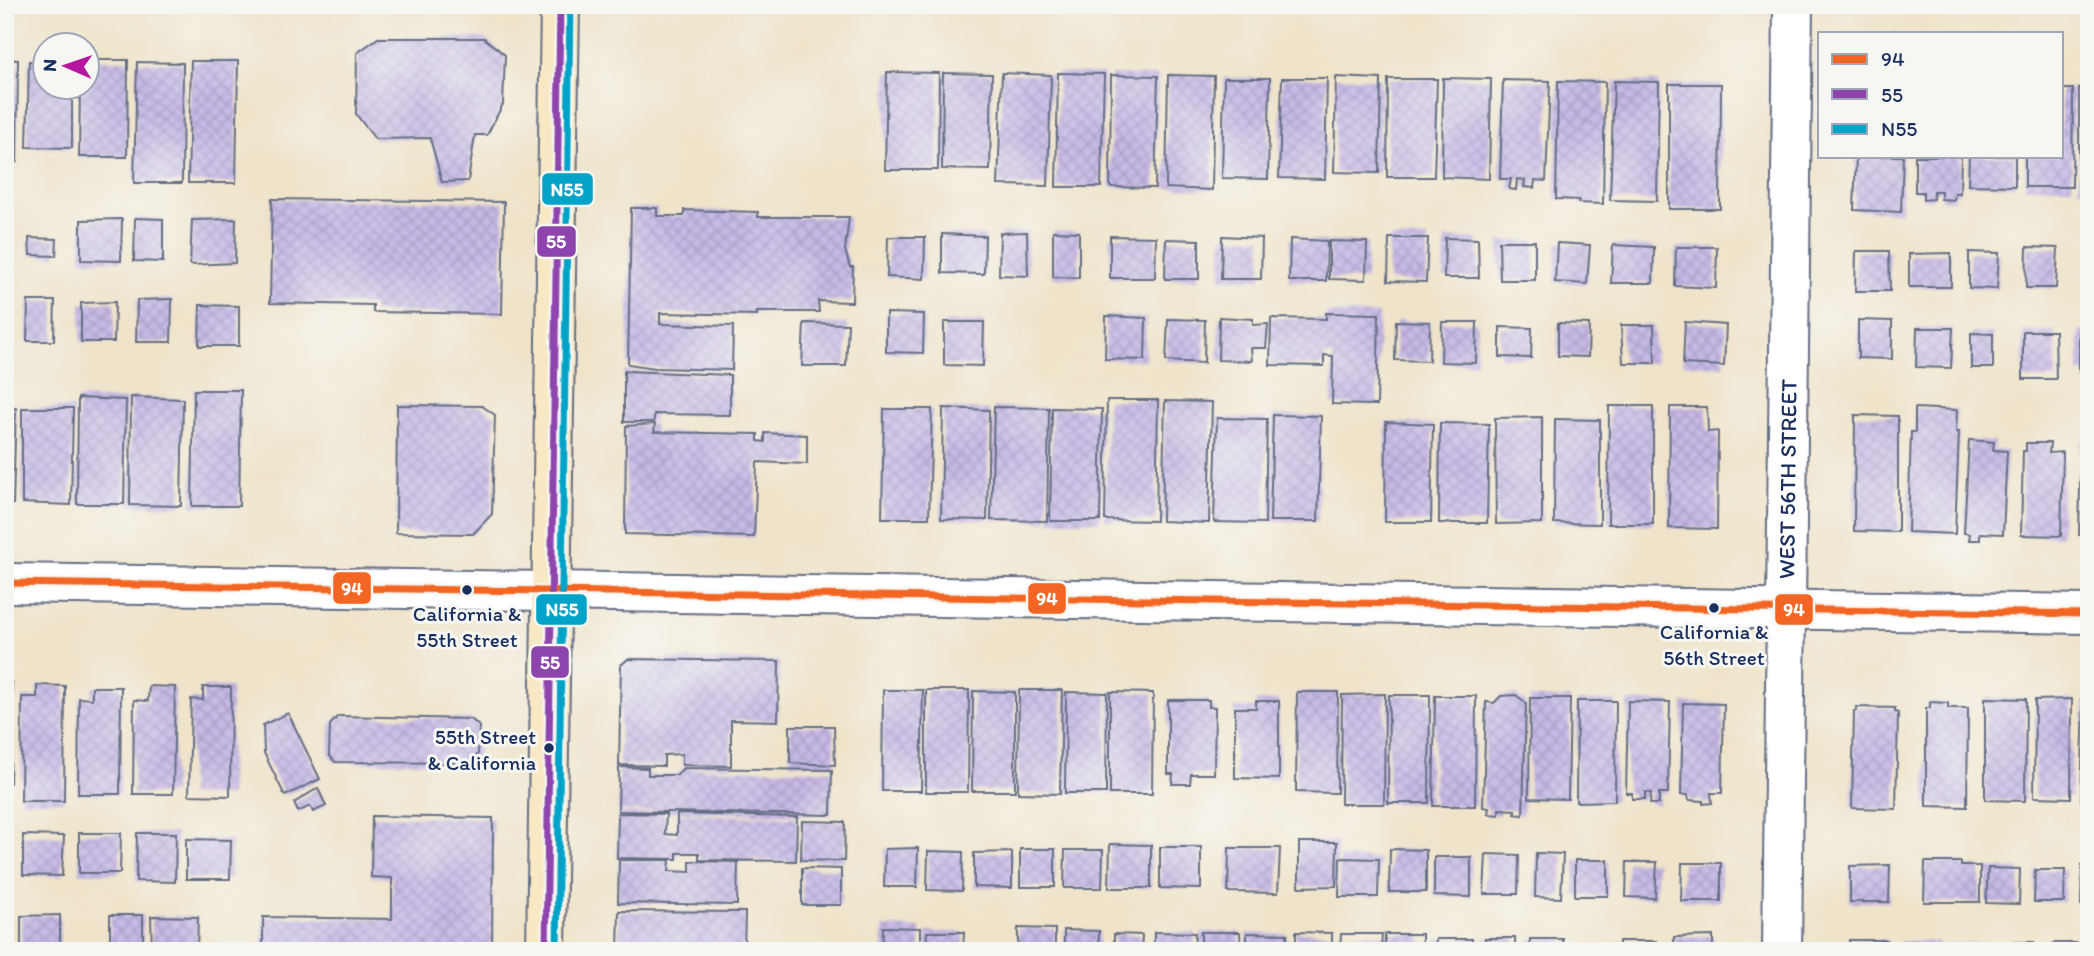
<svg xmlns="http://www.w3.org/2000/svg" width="2094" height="956" font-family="Itim,sans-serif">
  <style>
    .building { fill: url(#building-cross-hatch) }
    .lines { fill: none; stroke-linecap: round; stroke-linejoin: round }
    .minor-casing { stroke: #656e84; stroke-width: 42 }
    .tertiary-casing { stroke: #656e84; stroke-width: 42 }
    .secondary-casing { stroke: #656e84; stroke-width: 42 }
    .minor { stroke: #fff; stroke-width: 38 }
    .tertiary { stroke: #fff; stroke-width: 38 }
    .secondary { stroke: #f8e8c3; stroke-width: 38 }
    .bus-1-casing { stroke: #f6f6f2; stroke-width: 12 }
    .bus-2-casing { stroke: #f6f6f2; stroke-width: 12 }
    .bus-3-casing { stroke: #f6f6f2; stroke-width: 12 }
    .bus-1 { stroke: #f26522; stroke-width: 7 }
    .bus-2 { stroke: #8e44ad; stroke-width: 7 }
    .bus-3 { stroke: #01a3c8; stroke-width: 7 }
    .bus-dot { fill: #1b2f5e; stroke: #f6f6f2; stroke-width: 2.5 }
    .labels { text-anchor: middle; stroke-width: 6; stroke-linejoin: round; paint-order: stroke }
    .bus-label { font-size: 21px; fill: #1b2f5e; stroke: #f6f6f2 }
    .street-label { font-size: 23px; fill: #1b2f5e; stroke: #f6f6f2 }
    .line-badge { stroke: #f6f6f2; stroke-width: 2.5 }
    .badge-label { font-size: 19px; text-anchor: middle; font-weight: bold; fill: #fff }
  </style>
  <defs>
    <pattern id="building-cross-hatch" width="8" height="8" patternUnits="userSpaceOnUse" patternTransform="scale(1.75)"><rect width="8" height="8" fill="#c6b9e6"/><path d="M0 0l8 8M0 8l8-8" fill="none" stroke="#aa9fc8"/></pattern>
  </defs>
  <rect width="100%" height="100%" fill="#f6f6f2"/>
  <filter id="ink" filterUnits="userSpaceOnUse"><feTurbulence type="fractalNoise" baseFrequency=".0143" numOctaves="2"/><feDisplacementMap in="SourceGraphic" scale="14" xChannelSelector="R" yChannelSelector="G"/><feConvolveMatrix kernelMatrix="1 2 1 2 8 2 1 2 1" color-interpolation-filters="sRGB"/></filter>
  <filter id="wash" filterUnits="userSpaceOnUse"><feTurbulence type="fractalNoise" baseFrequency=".00686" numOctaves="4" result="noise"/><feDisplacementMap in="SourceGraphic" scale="28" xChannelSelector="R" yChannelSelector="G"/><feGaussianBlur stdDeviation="1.57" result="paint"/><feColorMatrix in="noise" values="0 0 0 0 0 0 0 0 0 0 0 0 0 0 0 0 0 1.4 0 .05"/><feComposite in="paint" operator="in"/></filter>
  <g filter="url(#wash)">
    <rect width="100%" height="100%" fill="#efe4ca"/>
    <g id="blocks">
      <!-- building -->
      <path class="building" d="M378 38H484L505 55 503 104 487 135H475L468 181 442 182 430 138 375 139 356 114 357 53Z
        M5 59 18 60 17 162H5Z
        M88 60H128L127 157H79L80 88H88Z
        M29 61H46V88H72V148L27 147Z
        M191 61H238L236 183H188Z
        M137 62 183 63 182 183H134Z
        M887 72 939 73 938 170H885Z
        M943 73 992 74 990 170 942 169Z
        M1002 73 1051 75 1048 186 998 185Z
        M1058 73 1104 74 1101 187H1056Z
        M1111 75 1158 76 1155 188 1110 187Z
        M1168 75 1214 76 1212 190 1166 188Z
        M1336 77 1381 79 1379 173 1334 172Z
        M1224 78H1270L1268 179 1222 178Z
        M1282 78H1327L1325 179 1279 178Z
        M1443 78 1491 79 1489 179 1442 177Z
        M1388 79H1437L1434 177H1387Z
        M1503 80 1550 81 1546 181 1535 180 1534 188 1524 187 1525 180 1517 179 1516 190 1509 189 1511 179H1500Z
        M1558 81 1605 82 1603 204 1578 203 1579 200 1556 199Z
        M1614 81 1659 82 1657 201 1610 200Z
        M1669 84H1721L1720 209H1669Z
        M2079 88H2089V189H2079Z
        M2061 89H2073L2072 187H2025V156H2061Z
        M1856 156H1903L1901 212 1854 210Z
        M1915 156H1961L1960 193H1955L1954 200 1941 199V191H1934L1933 199 1923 200V192H1915Z
        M1969 156H2015V186L1968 185Z
        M272 199 504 202 502 314 373 312V305L270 303Z
        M631 208H657V216H684V210L758 212V217H849L845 250 850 267H853L852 302 818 301 819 312H757V315L660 313V324L733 326 732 370 655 368 628 364Z
        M135 218 163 219V262L134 261Z
        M122 219 121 261 81 260V220Z
        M236 219 235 263 190 265 192 220Z
        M5 222H10L9 261H5Z
        M1053 231 1079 232V278L1053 277Z
        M1027 232 1028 276 999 275 1000 233Z
        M942 234 985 236 984 274 942 273Z
        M1110 236 1156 237 1155 278H1110Z
        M1222 236 1262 238 1261 279H1221Z
        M888 237H925L924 279 887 277Z
        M29 238 57 239 56 256 30 255Z
        M1389 238H1428L1426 282 1388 281Z
        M1445 238 1478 239 1479 278H1444Z
        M1166 239 1199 240V279H1165Z
        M1290 239 1327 241 1326 281H1289Z
        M1329 241 1367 242 1366 280 1329 279Z
        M1499 241H1535V280H1500Z
        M1557 243 1590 245 1587 284 1555 282Z
        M1613 245 1654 247 1653 283H1611Z
        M1676 247H1717L1716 288 1675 286Z
        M2027 247 2058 248 2056 288H2026Z
        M1856 251H1889L1890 291H1855Z
        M1969 252 1999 253 1997 289 1969 288Z
        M1951 253V287H1909V254Z
        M172 299 171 342H136L137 300Z
        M28 301H55L54 341H27Z
        M115 302 114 342H81V303Z
        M200 305 239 306V346H199Z
        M886 313 924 314 923 353 886 352Z
        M1326 313 1379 314 1377 405 1332 404 1333 356 1324 355V366L1270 365 1271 318 1326 319Z
        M1106 316 1146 318 1145 360 1105 359Z
        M1219 317 1253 319V325L1268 324 1266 348H1251L1252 361 1218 360Z
        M1168 319 1205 320 1204 363 1166 361Z
        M1858 320 1892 321V359L1858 358Z
        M1396 321 1430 322 1429 361 1395 360Z
        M944 322H984L983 366 944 365Z
        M1442 322H1477L1476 363 1441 362Z
        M1685 322 1726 325 1724 366 1683 364Z
        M804 323 848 324 846 366H802Z
        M1558 323 1589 324 1588 357 1558 356Z
        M1621 325H1654L1655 363H1623Z
        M1500 327 1532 328 1531 358 1500 357Z
        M1917 328H1953L1951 368 1916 367Z
        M2023 331H2055L2056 379H2023Z
        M2079 331H2089V373H2079Z
        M1971 333 1993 334V368H1971Z
        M624 371 730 375V415L654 414V422H624Z
        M194 390H241L239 506H192Z
        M131 397 183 399 181 506 130 505Z
        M78 398 126 400 124 504H77Z
        M1107 400H1158L1156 521 1105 520Z
        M1165 401 1212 402 1209 523 1162 521Z
        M397 405 482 406 495 415 492 514 473 534 396 533Z
        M1609 406H1653V524H1608Z
        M994 407 1049 408 1047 521 991 520Z
        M1670 407H1707L1708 432 1718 431 1717 529 1669 528Z
        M5 408H16L13 504H5Z
        M22 408H73L71 505 22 503Z
        M943 408 989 410 987 520 941 519Z
        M1052 408 1102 409 1100 521H1050Z
        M1915 408 1957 410 1956 432H1959L1955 534 1908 532 1911 432H1915Z
        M884 409H932L929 518H882Z
        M1273 415 1321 416 1318 521H1270Z
        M1855 415 1898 416V532L1854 531Z
        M1542 417V523L1496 524 1495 418Z
        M1217 418 1267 419 1265 523 1214 522Z
        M1555 419 1600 420V524L1554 523Z
        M1386 422 1433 424 1431 522H1385Z
        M1440 423 1489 424 1487 523H1439Z
        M655 424 654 432 758 434V441L765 442V433L807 435V464L757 462 754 537 625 534 626 426Z
        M1969 440 1994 442 1993 450 2007 451 2003 534 1980 533V540H1969L1970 534 1964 533Z
        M2081 441H2089V535H2079Z
        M2026 443H2050L2049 453 2063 452 2061 536 2021 535 2023 451H2026Z
        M628 659 779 661 778 721 731 720V766L682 765V754L664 755V766L619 765 621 665Z
        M5 683H12L10 783H5Z
        M37 685 65 686 64 801H21L22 697H37Z
        M149 686 175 687 173 794H133L134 700 148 701Z
        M92 687H121L120 794H78L79 698 92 699Z
        M203 687H231L230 796 189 795 191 699 203 700Z
        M883 690H923L921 791H882Z
        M926 690H969L968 792H926Z
        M1019 690H1062L1060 794 1018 793Z
        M973 691 1015 692V791H972Z
        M1066 692 1107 693 1106 793H1065Z
        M1110 692 1153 693 1152 794H1110Z
        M1297 692H1338L1337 793 1296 792Z
        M1385 694 1384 804H1341L1342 695Z
        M1389 695H1430L1429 803H1388Z
        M1516 695 1526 703 1523 815 1515 814V810L1499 809V815L1488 814 1489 808 1483 807 1486 702 1494 703 1501 696Z
        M1435 696H1476L1475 806H1433Z
        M1530 698H1570L1568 799 1529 798Z
        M1985 698 2026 699 2025 801 1985 800Z
        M2072 699 2071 798 2034 797 2035 700Z
        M1168 700H1209V707H1215L1214 774H1191L1190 784H1172L1173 774H1168Z
        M1256 701H1279V779L1235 778V708H1256Z
        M1577 701H1616L1615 801 1576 802Z
        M1628 701 1670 702 1668 793H1659V804H1650L1651 793 1645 792V799H1632V793H1626Z
        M2084 701H2089V802L2081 801Z
        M1930 702 1948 703V708H1968L1967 807 1926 806V708H1930Z
        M1683 703 1724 704 1722 793H1711L1712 803 1703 804V801L1689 800 1688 795H1681Z
        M1856 707 1895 708V712L1898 713 1896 809 1852 808 1854 711H1856Z
        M288 713 320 779 285 796 264 753 263 725Z
        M338 716 471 719 479 726 478 754 469 763 335 762 329 755 330 725Z
        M790 726H834L835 765 790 763Z
        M619 767 648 768V775H677L683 768 832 770 831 815 618 811Z
        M318 788 326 806 313 812 310 806 298 812 294 803Z
        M618 813 666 814 665 834 677 835V814L797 817 796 861 699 860V853H677V859L617 858Z
        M372 816 493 818 492 951H263V917L392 919V878L371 877Z
        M802 821 845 822 844 861 801 860Z
        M79 833H121L120 873H79Z
        M137 833H176L175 882 136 881Z
        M23 835 64 836 62 876 23 875Z
        M186 839 231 840 230 879H186Z
        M1299 842H1337L1336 886 1299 887Z
        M1110 844 1151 845V888H1109Z
        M1160 847H1201V889L1160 888Z
        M918 848 917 887H884L885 849Z
        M1229 848H1280L1278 893 1228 892Z
        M1020 849H1055V887H1020Z
        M1390 849 1426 850V892H1389Z
        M1065 850H1103L1102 888H1064Z
        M928 851 963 852 962 891 927 890Z
        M1012 852V888L974 887V853Z
        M1536 853 1563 854 1561 898 1535 897Z
        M1486 854 1519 855 1518 894H1484Z
        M1434 857H1471V897L1434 896Z
        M1340 858 1379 859 1378 897H1339Z
        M619 860H670L669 871 690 872V861L738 862 737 905 618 903Z
        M1575 860H1608V896H1575Z
        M1627 862H1657L1655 898 1626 897Z
        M1925 862H1961V866H1980V902H1924Z
        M1682 863H1721V901H1681Z
        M1890 865 1889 902H1850V866Z
        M2082 865H2089V905H2081Z
        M802 868 841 869V905H802Z
        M1988 868 2020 869 2019 904 1986 903Z
        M2035 870H2065L2064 902H2034Z
        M619 911 745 912 744 951H618Z
        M60 915V951H21V916Z
        M110 915H143V951H110Z
        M151 916 198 917 197 951H152Z
        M883 927 920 928V951H882Z
        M1018 928 1055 929V951H1018Z
        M1064 930 1099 931V951H1064Z
        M927 932H964L963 951H926Z
        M1154 932 1195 933 1194 951H1154Z
        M1201 932H1240L1241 951H1201Z
        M1296 932 1332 933V951H1296Z
        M1247 933 1287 934V951H1247Z
        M1114 934 1142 935 1141 951H1114Z
        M1341 934H1382L1381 951H1340Z
        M1385 934H1422V951H1385Z
        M1713 936V951H1674V937Z
        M1485 938H1515V951H1484Z
        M1436 939H1472V951H1435Z
        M1530 939H1563V951H1530Z
        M1849 940H1887V951H1849Z
        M1619 941H1656V951H1619Z
        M1901 941 1939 942 1938 951H1901Z
        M2001 942H2034V951H2001Z
        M1986 943V951H1949V944Z
        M2053 943H2086V951H2053Z"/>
    </g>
  </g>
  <g filter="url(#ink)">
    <use href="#blocks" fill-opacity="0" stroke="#656e84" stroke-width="2"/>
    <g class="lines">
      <!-- minor casing -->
      <g class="minor-casing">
        <g id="minor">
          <path id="s1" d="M1782 951 1793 5"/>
        </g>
      </g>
      <!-- tertiary casing -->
      <g class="tertiary-casing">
        <path id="tertiary" d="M5 583 2089 614"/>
      </g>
      <!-- secondary casing -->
      <g class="secondary-casing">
        <path id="secondary" d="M546 951 560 5"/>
      </g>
      <!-- minor -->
      <use href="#minor" class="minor"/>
      <!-- tertiary -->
      <use href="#tertiary" class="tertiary"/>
      <!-- secondary -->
      <use href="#secondary" class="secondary"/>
      <!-- bus-1 casing -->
      <g class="bus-1-casing">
        <path id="bus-1" d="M5 583 2089 614"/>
      </g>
      <!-- bus-2 casing -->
      <g class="bus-2-casing">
        <path id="bus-2" d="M546 951 560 5"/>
      </g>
      <!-- bus-3 casing -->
      <g class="bus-3-casing">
        <path id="bus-3" d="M557 951 570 5"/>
      </g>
      <!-- bus-1 -->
      <use href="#bus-1" class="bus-1"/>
      <!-- bus-2 -->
      <use href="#bus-2" class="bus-2"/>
      <!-- bus-3 -->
      <use href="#bus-3" class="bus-3"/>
    </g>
  </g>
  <!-- markers -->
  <g class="bus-dot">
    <circle cx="467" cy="590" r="6"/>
    <circle cx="1714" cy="608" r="6"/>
    <circle cx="549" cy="748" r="6"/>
  </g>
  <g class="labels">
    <!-- bus labels -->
    <g class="bus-label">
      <text x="467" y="621">California &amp;<tspan x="467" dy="26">55th Street</tspan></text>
      <text x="1714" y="639">California &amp;<tspan x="1714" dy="26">56th Street</tspan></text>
      <text x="536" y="744" text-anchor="end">55th Street<tspan x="536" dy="26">&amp; California</tspan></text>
    </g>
    <!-- street labels -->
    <g class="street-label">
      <text dy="8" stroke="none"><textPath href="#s1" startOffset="472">WEST 56TH STREET</textPath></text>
    </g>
  </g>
  <g class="line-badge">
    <rect x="541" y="172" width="53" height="34" rx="7" fill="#01a3c8"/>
    <rect x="536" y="225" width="41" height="33" rx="7" fill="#8e44ad"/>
    <rect x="332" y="571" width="40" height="34" rx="7" fill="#f26522"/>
    <rect x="1027" y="582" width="40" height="33" rx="7" fill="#f26522"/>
    <rect x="535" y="593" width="53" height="33" rx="7" fill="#01a3c8"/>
    <rect x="1774" y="593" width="40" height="33" rx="7" fill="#f26522"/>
    <rect x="530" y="645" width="40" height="34" rx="7" fill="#8e44ad"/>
  </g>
  <g class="badge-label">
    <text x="567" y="196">N55</text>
    <text x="556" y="248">55</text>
    <text x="352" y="595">94</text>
    <text x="1047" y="605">94</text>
    <text x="562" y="616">N55</text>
    <text x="1794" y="616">94</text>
    <text x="550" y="669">55</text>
  </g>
  <!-- margin -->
  <rect width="2094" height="956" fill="none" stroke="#f6f6f2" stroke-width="28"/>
  <!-- legend -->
  <rect x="1818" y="32" width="245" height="126" fill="#f6f6f2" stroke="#9ea6b7" stroke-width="2"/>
  <rect x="1832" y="54" width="35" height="10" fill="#f26522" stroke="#9ea6b7" stroke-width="2"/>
  <text x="1881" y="66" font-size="21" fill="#1b2f5e">94</text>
  <rect x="1832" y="89" width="35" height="10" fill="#8e44ad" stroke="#9ea6b7" stroke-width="2"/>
  <text x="1881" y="102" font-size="21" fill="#1b2f5e">55</text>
  <rect x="1832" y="124" width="35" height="10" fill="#01a3c8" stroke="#9ea6b7" stroke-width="2"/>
  <text x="1881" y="136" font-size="21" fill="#1b2f5e">N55</text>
  <!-- north arrow -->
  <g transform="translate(66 66) rotate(272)"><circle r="33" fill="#f6f6f2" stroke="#9ea6b7" stroke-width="2"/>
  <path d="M0-5L12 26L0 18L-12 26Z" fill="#b5179e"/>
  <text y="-10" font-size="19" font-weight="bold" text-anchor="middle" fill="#1b2f5e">N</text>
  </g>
</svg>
